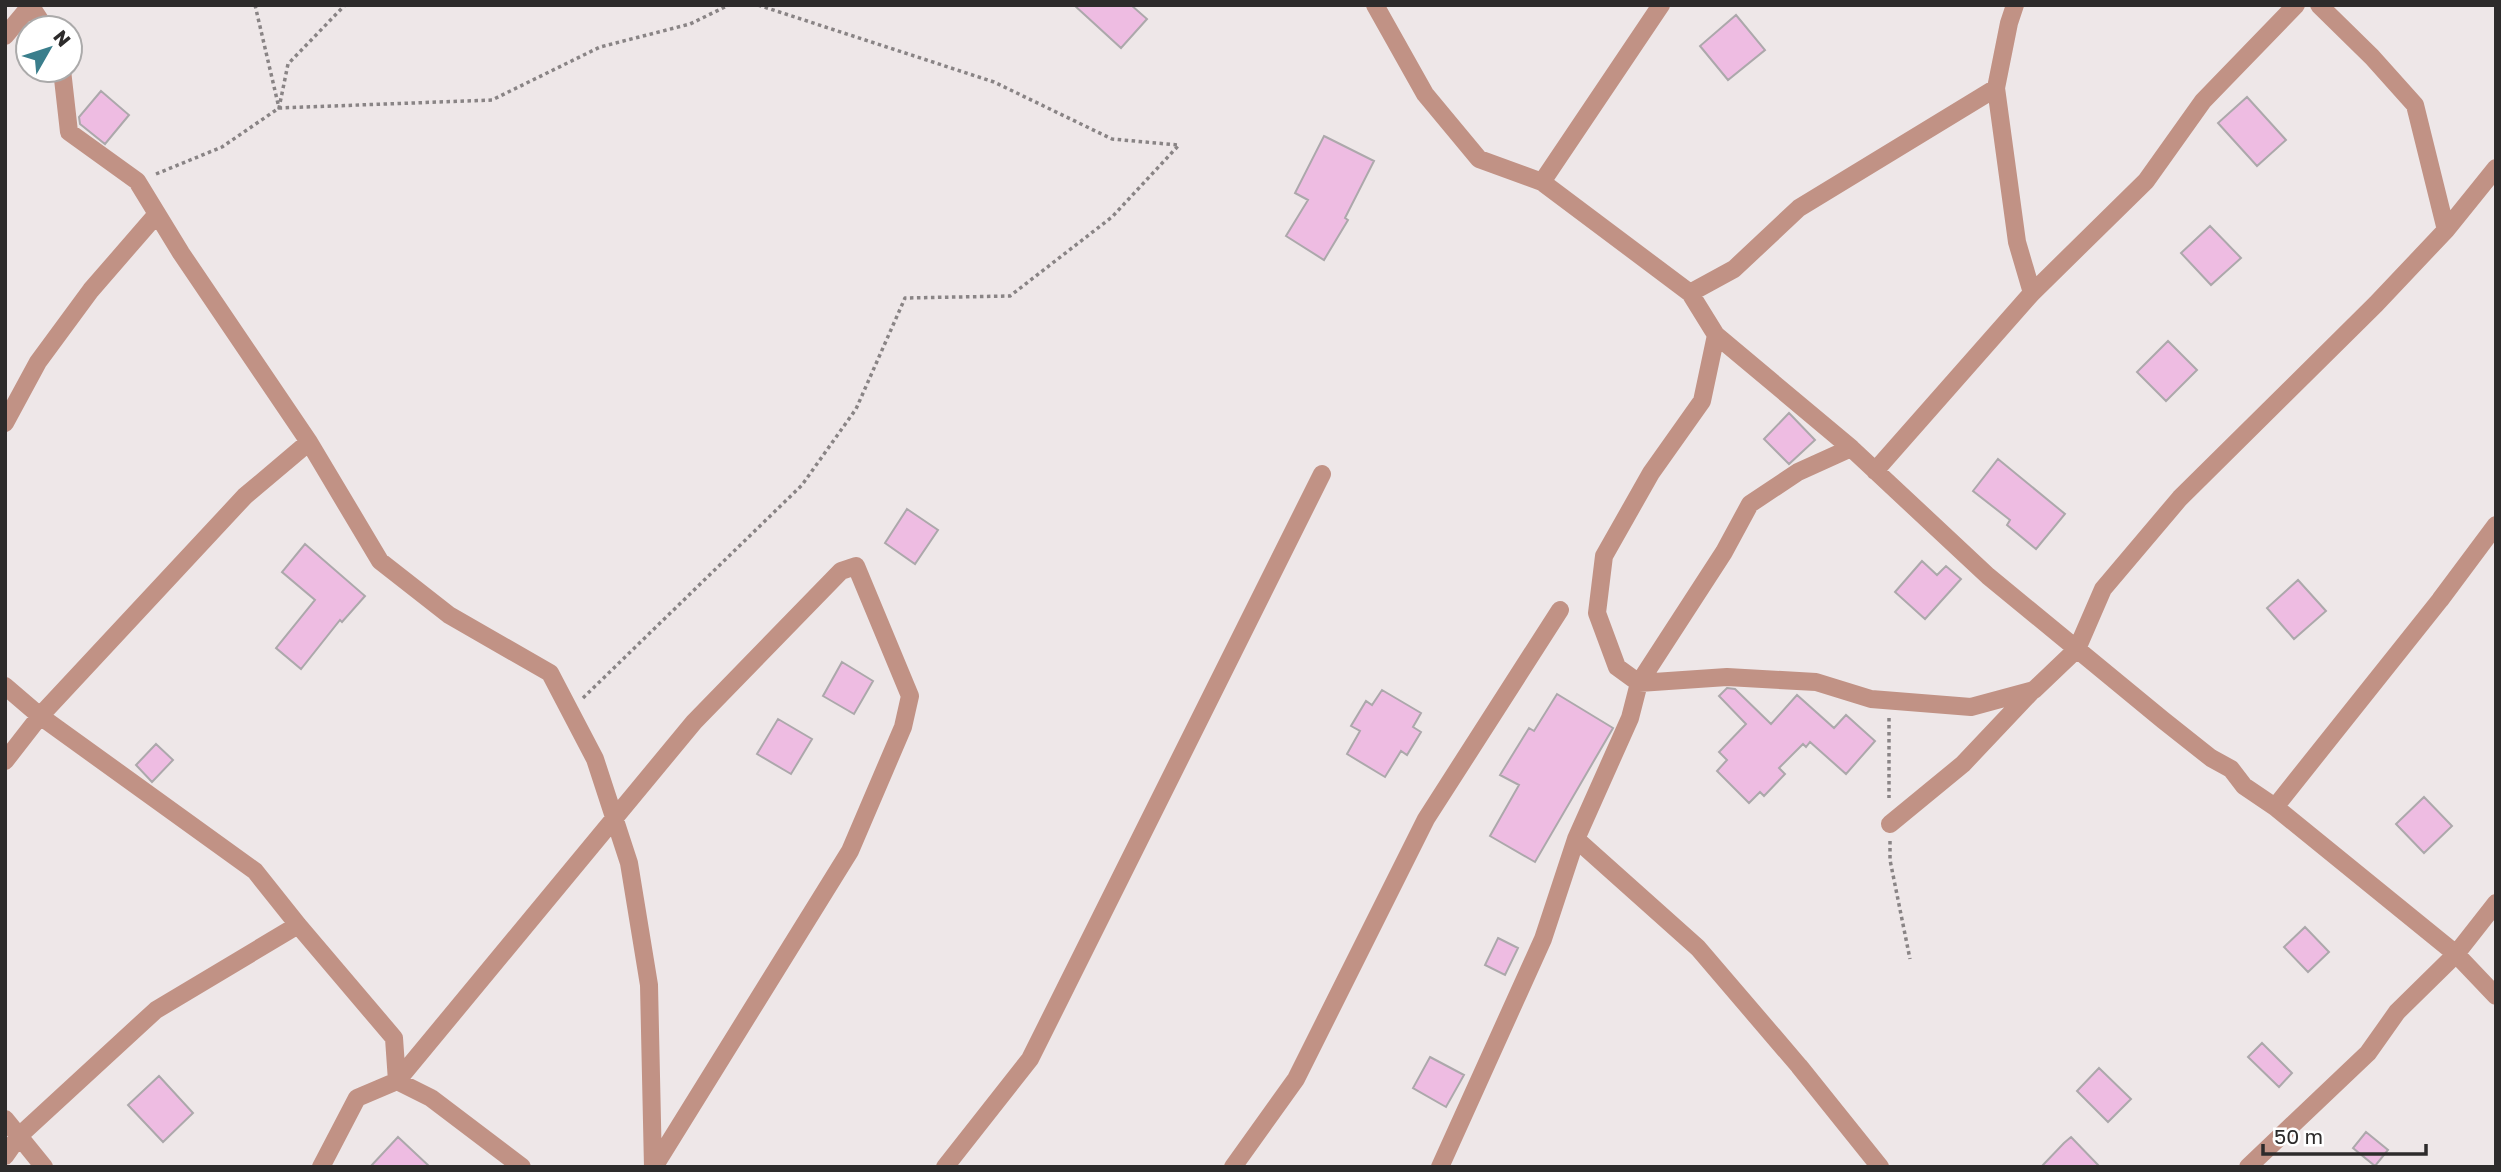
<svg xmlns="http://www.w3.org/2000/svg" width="2501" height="1172" font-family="'Golos Text',sans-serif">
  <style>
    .building { fill: #eebce2; stroke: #aca8ab; stroke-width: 2 }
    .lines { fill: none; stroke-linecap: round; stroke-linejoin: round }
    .path { stroke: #898485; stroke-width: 3.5; stroke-dasharray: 3.5 3.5; stroke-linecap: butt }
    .street { stroke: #c19285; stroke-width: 18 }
  </style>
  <rect width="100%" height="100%" fill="#eee7e8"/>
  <!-- building -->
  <path class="building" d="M1074 5H1131L1147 19 1121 48Z
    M1736 15 1765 50 1728 80 1700 46Z
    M101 91 129 115 105 144 80 124 79 117Z
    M2247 97 2286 140 2257 166 2218 123Z
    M1324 136 1374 161 1345 218 1348 220 1324 260 1286 236 1308 200 1295 193Z
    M2210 226 2241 258 2211 285 2181 253Z
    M2168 341 2197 370 2166 401 2137 372Z
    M1789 413 1815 440 1789 464 1764 439Z
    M1998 459 2065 514 2036 549 2007 525 2010 520 1973 491Z
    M907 509 938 530 915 564 885 543Z
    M305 544 365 596 342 622 340 620 301 669 276 648 315 600 282 572Z
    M1922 561 1937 575 1946 566 1961 579 1925 619 1895 592Z
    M2298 580 2326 611 2294 639 2267 608Z
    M842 662 873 681 854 714 823 696Z
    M1727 688 1735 689 1771 724 1797 695 1834 728 1846 715 1875 741 1846 774 1810 742 1806 747 1803 744 1779 768 1785 774 1764 796 1760 792 1749 803 1717 771 1727 760 1719 752 1746 724 1719 696Z
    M1382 690 1421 713 1413 727 1421 732 1407 755 1401 751 1385 777 1347 754 1360 731 1351 726 1366 701 1372 705Z
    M1557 694 1613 728 1535 862 1490 836 1519 785 1500 775 1529 728 1534 731Z
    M778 719 812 739 791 774 757 754Z
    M156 744 173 760 152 782 136 765Z
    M2424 797 2452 826 2424 853 2396 824Z
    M2305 927 2329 952 2308 972 2284 947Z
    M1498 938 1518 948 1505 975 1485 965Z
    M2262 1043 2292 1073 2279 1087 2248 1057Z
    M1430 1057 1464 1075 1446 1107 1413 1088Z
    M2099 1068 2131 1099 2108 1122 2077 1091Z
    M159 1076 193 1113 163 1142 128 1105Z
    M2366 1132 2388 1150 2375 1166 2353 1148Z
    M398 1137 430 1167H370Z
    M2071 1137 2100 1167H2041L2064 1143Z"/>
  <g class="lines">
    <!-- path -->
    <path class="path" d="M255 5 279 108 288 64 345 5
      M758 5 994 82 1112 139 1178 145
      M156 174 222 147 279 108 492 100 600 47 690 24 729 5
      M583 698 802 485 856 409 905 298 1010 296 1112 217 1179 145
      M1889 718V798
      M1890 841V860L1910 959"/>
    <!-- street -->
    <path class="street" d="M30 5 45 28
      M1375 5 1425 94 1479 159 1542 182 1690 293 1716 335 1851 448 1988 576 2163 720 2211 758 2231 769 2244 786 2275 807 2456 954 2496 996
      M2015 5 2009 23 1996 88 2017 242 2032 293
      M2319 5 2372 57 2415 105 2446 230
      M5 36 31 5
      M62 70 69 132 137 181 181 253 309 442 380 561 449 615 550 673 595 759 629 863 649 985 653 1167
      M1542 182 1661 5
      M1690 293 1734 269 1799 208 1996 88
      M1716 335 1702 401 1651 473 1604 556 1597 613 1617 667 1639 683 1727 677 1816 682 1871 699 1971 707 2034 690 2077 649 2103 589 2180 498 2376 304 2446 230 2496 168
      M5 423 38 362 91 290 157 214
      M1875 471 2032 293 2146 181 2203 101 2296 5
      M5 686 40 716 255 871 298 925 394 1038 397 1081 694 722 841 571 856 566 910 696 903 727 850 851 654 1167
      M5 761 40 716 245 496 309 442
      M2275 807 2440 600 2496 525
      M1890 824 1963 764 2033 690
      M1576 839 1698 948 1799 1066 1880 1167
      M5 1119 44 1167
      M5 1156 19 1136 156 1010 298 925
      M321 1167 357 1098 397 1081 431 1098 522 1167
      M945 1167 1030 1059 1322 474
      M1233 1167 1296 1079 1426 819 1560 610
      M1440 1167 1543 939 1576 839 1630 718 1639 683 1724 552 1750 504 1798 472 1851 448
      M2248 1167 2368 1053 2397 1012 2456 954 2496 903"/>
  </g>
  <!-- border -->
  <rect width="2501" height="1172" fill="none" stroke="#2d2b2b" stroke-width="14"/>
  <!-- north arrow -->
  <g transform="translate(49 49) rotate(51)"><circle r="33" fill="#ffffff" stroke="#abaaaa" stroke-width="2"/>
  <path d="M0-5L12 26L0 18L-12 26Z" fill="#3a7e8c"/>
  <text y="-10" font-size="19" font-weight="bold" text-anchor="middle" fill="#2d2b2b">N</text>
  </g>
  <!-- scale -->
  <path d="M2263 1144v10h163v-10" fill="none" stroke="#2d2b2b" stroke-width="3.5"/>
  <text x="2274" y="1144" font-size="21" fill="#2d2b2b" stroke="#ffffff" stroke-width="5" paint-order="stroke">50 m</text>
</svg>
